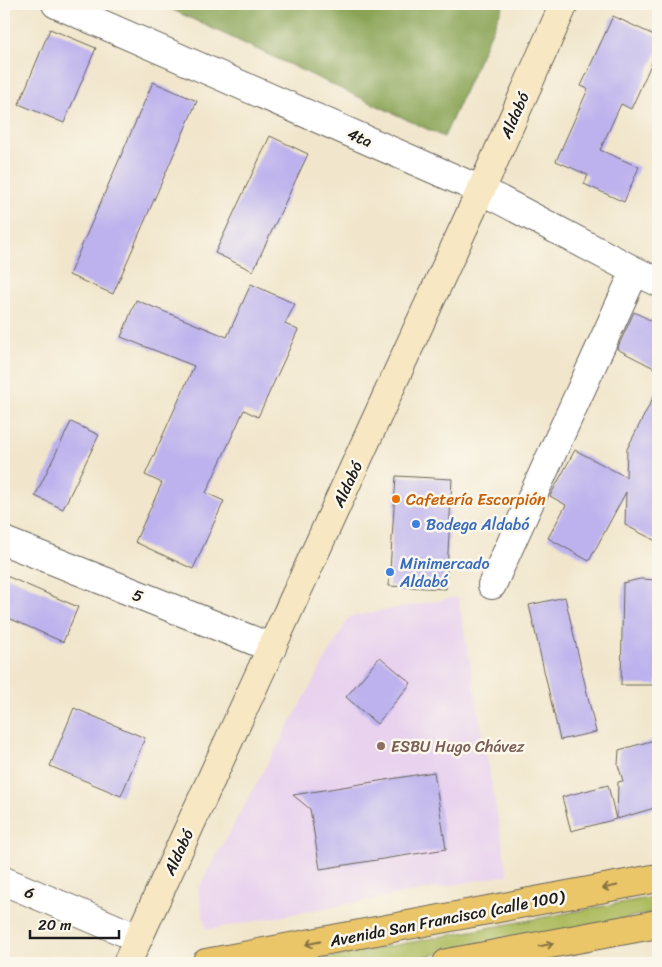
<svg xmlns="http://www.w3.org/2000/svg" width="662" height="967" font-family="Sriracha,sans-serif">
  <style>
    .built { fill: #e8d2ee }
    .green { fill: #adbc5f; stroke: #646c3e }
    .forest { fill: #8aa456; stroke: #536039 }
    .building { fill: #bdb2ed }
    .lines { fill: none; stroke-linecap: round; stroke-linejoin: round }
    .street-casing { stroke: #67635a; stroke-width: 30 }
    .secondary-casing { stroke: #67635a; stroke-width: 30 }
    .highway-casing { stroke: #67635a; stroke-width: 30 }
    .street { stroke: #fff; stroke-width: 28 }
    .secondary { stroke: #f7e8c3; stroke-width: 28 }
    .highway { stroke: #ebc669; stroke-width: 28 }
    .oneway { stroke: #847142 }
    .food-dot { fill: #e8710a; stroke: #fbf7ec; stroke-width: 2 }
    .shop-dot { fill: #3f7fe0; stroke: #fbf7ec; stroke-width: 2 }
    .education-dot { fill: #8d6e63; stroke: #fbf7ec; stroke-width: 2 }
    .labels { text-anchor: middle; stroke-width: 5; stroke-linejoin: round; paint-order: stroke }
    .street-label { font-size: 16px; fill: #1c1c1c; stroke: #fbf7ec }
    .food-label { font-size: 16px; fill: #c56008; stroke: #fbf7ec; text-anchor: start }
    .shop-label { font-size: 16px; fill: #366cbe; stroke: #fbf7ec; text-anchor: start }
    .education-label { font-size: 16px; fill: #785e54; stroke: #fbf7ec; text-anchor: start }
  </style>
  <rect width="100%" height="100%" fill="#fbf7ec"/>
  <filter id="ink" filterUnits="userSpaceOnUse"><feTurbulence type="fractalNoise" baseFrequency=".02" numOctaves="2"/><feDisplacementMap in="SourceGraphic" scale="10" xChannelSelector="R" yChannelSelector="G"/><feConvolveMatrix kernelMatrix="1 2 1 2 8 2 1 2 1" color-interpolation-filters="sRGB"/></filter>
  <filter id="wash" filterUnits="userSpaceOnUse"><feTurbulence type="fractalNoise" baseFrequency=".0096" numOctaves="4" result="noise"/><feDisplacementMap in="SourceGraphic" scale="20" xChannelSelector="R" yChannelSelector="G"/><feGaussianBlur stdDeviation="1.12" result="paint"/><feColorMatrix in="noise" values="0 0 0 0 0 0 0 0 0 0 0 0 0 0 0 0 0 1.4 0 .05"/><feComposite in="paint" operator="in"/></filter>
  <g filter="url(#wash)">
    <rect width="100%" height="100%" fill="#f1e6cc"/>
    <!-- built -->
    <path class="built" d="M458 597 508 875 206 930 198 889 349 617Z"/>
    <!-- green -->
    <path class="green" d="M658 896V912L391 963H300Z"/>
    <!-- forest -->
    <path class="forest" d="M160 4H504L444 137Z"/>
    <g id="blocks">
      <!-- building -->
      <path class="building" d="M613 16 658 37V49L631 109 621 104 600 150 639 167 624 202 584 184 588 175 556 161 588 89 581 86Z
        M50 29 96 48 64 123 19 104Z
        M153 82 197 101 113 294 69 275Z
        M270 136 308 154 253 271 215 253Z
        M251 284 295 304 285 324 298 330 258 417 244 410 206 493 224 501 193 569 135 542 162 483 145 475 194 366 121 337 136 300 227 337Z
        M634 312 658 324V370L617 349Z
        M658 388V542L625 525 626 492 589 561 548 538 566 505 550 496 575 450 626 477 627 449Z
        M71 422 99 435 63 509 35 496Z
        M396 476 452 479 446 589 389 586Z
        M4 575 78 607 63 642 4 616Z
        M640 579 658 580 657 685H621L623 583Z
        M565 597 596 732 560 740 529 605Z
        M380 657 411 683 377 724 346 697Z
        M74 708 145 738 121 796 50 766Z
        M658 739V807L617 819 618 782 623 781 618 765 619 750Z
        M434 772 446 849 320 869 310 809 293 795Z
        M608 785 616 819 571 831 562 797Z"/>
    </g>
  </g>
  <g filter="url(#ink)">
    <use href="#blocks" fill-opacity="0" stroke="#67635a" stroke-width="1"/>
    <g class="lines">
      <!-- street casing -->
      <g class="street-casing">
        <path id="street" d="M56 4 481 190 635 271 658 282
          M4 541 272 648
          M492 585 635 271
          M4 881 138 938"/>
      </g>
      <!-- secondary casing -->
      <g class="secondary-casing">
        <path id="secondary" d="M127 963 481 190 564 4"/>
      </g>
      <!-- highway casing -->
      <g class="highway-casing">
        <path id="highway" d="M206 963 658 878
          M447 963 658 924"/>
      </g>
      <!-- street -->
      <use href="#street" class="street"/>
      <!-- secondary -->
      <use href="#secondary" class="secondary"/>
      <!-- highway -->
      <use href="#highway" class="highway"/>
    </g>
    <!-- one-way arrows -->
    <defs><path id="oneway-shaft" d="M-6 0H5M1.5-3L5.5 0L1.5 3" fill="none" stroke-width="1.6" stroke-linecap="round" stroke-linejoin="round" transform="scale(1.25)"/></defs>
    <g class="oneway">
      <use href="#oneway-shaft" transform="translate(610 887) rotate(169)"/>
      <use href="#oneway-shaft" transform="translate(313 943) rotate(169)"/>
      <use href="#oneway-shaft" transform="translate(546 945) rotate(-11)"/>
    </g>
  </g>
  <!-- markers -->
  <circle class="food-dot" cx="396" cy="499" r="5"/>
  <g class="shop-dot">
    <circle cx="416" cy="524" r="5"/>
    <circle cx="390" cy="572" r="5"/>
  </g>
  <circle class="education-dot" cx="381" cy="746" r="5"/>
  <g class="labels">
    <!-- street labels -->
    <g class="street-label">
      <text transform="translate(514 115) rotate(-66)" y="6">Aldabó</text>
      <text transform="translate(360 137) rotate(24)" y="6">4ta</text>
      <text transform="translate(347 484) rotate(-65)" y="6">Aldabó</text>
      <text transform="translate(138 595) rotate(22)" y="6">5</text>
      <text transform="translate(178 852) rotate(-65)" y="6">Aldabó</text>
      <text transform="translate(30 892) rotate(23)" y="6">6</text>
      <text transform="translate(447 918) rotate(-11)" y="6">Avenida San Francisco (calle 100)</text>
    </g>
    <!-- food labels -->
    <g class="food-label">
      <text x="406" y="505">Cafetería Escorpión</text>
    </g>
    <!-- shop labels -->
    <g class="shop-label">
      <text x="426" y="530">Bodega Aldabó</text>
      <text x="400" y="569">Minimercado<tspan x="400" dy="18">Aldabó</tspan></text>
    </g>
    <!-- education labels -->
    <g class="education-label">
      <text x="391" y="752">ESBU Hugo Chávez</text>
    </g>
  </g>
  <!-- margin -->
  <rect width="662" height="967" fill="none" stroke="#fbf7ec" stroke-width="20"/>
  <!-- scale -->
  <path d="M30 930v8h89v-8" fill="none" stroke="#1c1c1c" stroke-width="2.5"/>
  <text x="38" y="930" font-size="15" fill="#1c1c1c" stroke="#fbf7ec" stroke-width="4" paint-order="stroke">20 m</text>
</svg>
